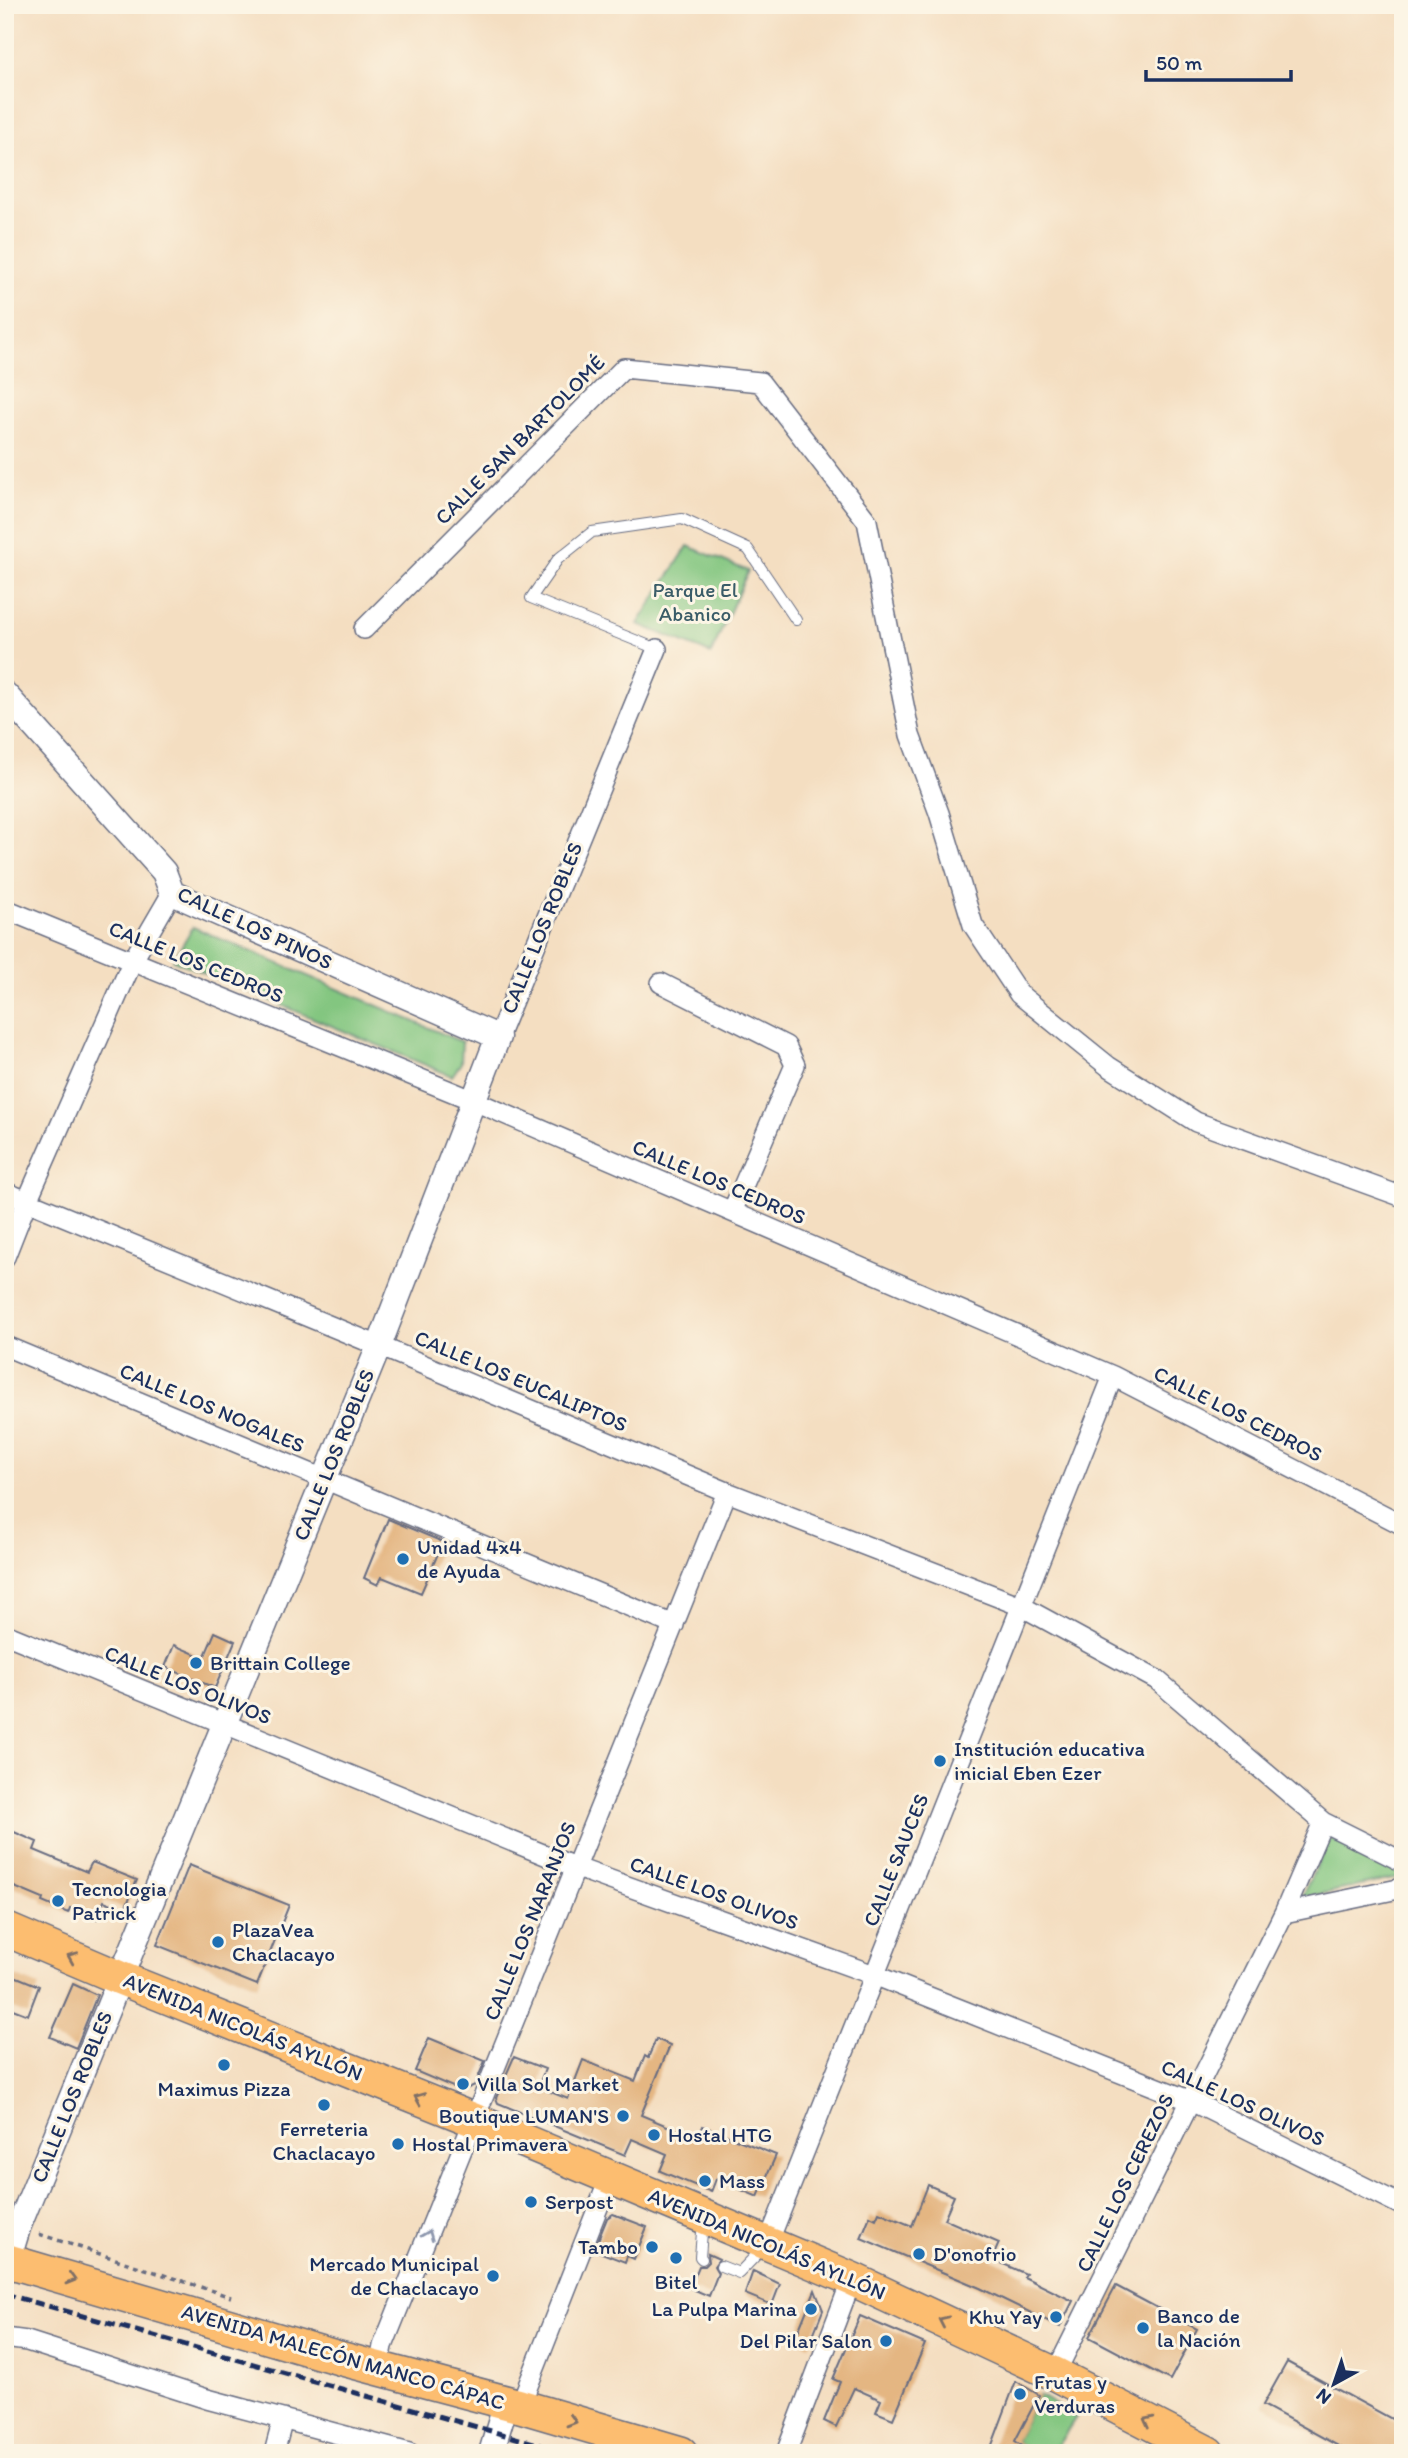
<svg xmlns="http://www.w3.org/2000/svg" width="1408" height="2458" font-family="Itim,sans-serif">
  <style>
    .green { fill: #83c680; stroke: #4f7a6f; stroke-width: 2 }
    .building { fill: #e4b682 }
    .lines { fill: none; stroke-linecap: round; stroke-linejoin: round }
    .service-casing { stroke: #676c81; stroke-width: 12 }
    .minor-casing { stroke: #676c81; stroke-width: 22 }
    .tertiary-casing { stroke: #676c81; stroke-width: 27 }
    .trunk-casing { stroke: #676c81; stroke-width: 36 }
    .path { stroke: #676c81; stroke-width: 3.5; stroke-dasharray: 5 5; stroke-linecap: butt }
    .service { stroke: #fff; stroke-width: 10 }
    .minor { stroke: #fff; stroke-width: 19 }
    .tertiary { stroke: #fff; stroke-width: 24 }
    .trunk { stroke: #fcbd6f; stroke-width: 33 }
    .rail { stroke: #1b2f5e; stroke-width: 5; stroke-dasharray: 10 5; stroke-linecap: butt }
    .oneway { stroke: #806f66 }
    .oneway2 { stroke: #8d97ae }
    .poi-dot { fill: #1f6fb2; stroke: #fcf5e5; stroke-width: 2.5 }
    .labels { text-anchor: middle; stroke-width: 6; stroke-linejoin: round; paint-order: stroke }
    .street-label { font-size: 21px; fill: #1b2f5e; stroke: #fcf5e5 }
    .park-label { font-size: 21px; fill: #3a5c68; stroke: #fcf5e5 }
    .poi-label { font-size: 21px; fill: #1b2f5e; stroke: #fcf5e5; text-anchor: start }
  </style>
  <rect width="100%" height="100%" fill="#fcf5e5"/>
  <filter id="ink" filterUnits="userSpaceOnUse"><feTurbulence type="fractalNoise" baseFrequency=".0143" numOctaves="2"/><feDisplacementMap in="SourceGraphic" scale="14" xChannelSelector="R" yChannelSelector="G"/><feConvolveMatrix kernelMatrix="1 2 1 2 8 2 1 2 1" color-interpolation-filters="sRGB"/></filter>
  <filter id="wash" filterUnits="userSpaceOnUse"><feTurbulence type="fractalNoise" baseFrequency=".00686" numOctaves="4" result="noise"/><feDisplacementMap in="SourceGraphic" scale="28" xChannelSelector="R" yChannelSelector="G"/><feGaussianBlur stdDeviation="1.57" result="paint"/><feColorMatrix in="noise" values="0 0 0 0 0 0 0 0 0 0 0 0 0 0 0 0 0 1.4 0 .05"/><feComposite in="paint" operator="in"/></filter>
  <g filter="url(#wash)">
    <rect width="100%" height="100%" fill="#f4dec1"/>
    <!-- green -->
    <path class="green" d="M688 546 748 571 711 654 638 624Z
      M193 927 462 1042 461 1063 452 1076 173 960Z
      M1330 1838 1403 1874V1877L1301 1898Z
      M1039 2395 1076 2417 1053 2453H1033L1015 2441Z"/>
    <g id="blocks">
      <!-- building -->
      <path class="building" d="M388 1519 443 1542 421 1593 382 1577 378 1585 364 1578Z
        M215 1632 235 1641 215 1688 165 1667 174 1645 204 1658Z
        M5 1828 37 1842 34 1850 87 1872 92 1862 137 1880 125 1909 104 1901 97 1919 70 1908 68 1913 42 1902 43 1899 5 1883Z
        M189 1865 289 1905 257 1985 157 1945Z
        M12 1975 39 1986 28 2015 5 2006V1992Z
        M73 1984 97 1995 76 2048 50 2037Z
        M429 2038 485 2061 475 2085 462 2091 415 2071Z
        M656 2039 670 2045 641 2115 698 2139 703 2126 776 2155 758 2197 716 2179 711 2192 660 2171 667 2154 632 2139 625 2155 498 2103 496 2098 514 2057 545 2069 538 2087 568 2099 583 2060 635 2081 645 2056 648 2058Z
        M928 2185 954 2196 944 2219 999 2243 992 2259 1026 2274 1024 2277 1073 2301 1060 2327 980 2288 861 2238 870 2216 876 2219 879 2212 912 2226Z
        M613 2214 647 2227 634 2259 627 2256 625 2262 594 2250 607 2218Z
        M708 2254 719 2259 714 2266 718 2273 709 2296 690 2288 699 2266H705L709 2262Z
        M753 2271 780 2284 772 2305 745 2294Z
        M1116 2286 1197 2329 1170 2380 1089 2337Z
        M815 2290 823 2310 809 2345 795 2339Z
        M860 2316 925 2344 893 2419 876 2412 881 2400 854 2388 836 2427 824 2421 840 2382 833 2379Z
        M1287 2362 1403 2425V2453H1351L1263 2405Z
        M1016 2381 1039 2395 1015 2441 1033 2453H989Z"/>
    </g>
  </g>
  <g filter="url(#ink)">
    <use href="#blocks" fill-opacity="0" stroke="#676c81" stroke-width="2"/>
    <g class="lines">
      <!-- service casing -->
      <g class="service-casing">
        <path id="service" d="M657 649 531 598 558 559 592 532 682 519 748 549 796 620
          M702 2259 700 2257 703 2220
          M721 2266 739 2273 764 2247"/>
      </g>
      <!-- minor casing -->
      <g class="minor-casing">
        <path id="minor" d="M364 629 624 368 760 382 867 521 910 735 939 813 973 925 1019 994 1108 1066 1196 1122 1403 1197
          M5 909 472 1100 1113 1376 1403 1525
          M661 983 786 1046 795 1065 732 1212
          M498 1037 657 649
          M5 1192 379 1346 727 1492 1021 1606 1157 1680 1323 1822 1403 1862
          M5 1257 27 1201 133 960 172 893
          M5 1346 674 1625
          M5 1634 577 1868 874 1975 1191 2101 1403 2206
          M1284 1913 1403 1888
          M768 2243 1113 1376
          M5 2338 27 2341 207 2399 409 2453
          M379 2368 383 2346 727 1492
          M1055 2374 1284 1913 1323 1822
          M520 2406 610 2177
          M274 2453 283 2419
          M786 2453 852 2279"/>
      </g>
      <!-- tertiary casing -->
      <g class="tertiary-casing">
        <path id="tertiary" d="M5 694 164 872 172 893 498 1037 379 1346 18 2228 8 2261
          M491 2453 506 2403"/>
      </g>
      <!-- trunk casing -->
      <g class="trunk-casing">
        <path id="trunk" d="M5 1929 120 1978 474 2120 852 2279 1055 2374 1208 2453
          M5 2260 339 2358 520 2406 681 2453"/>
      </g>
      <!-- path -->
      <path class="path" d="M39 2234 231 2297"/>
      <!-- service -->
      <use href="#service" class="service"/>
      <!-- minor -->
      <use href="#minor" class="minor"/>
      <!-- tertiary -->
      <use href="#tertiary" class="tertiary"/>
      <!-- trunk -->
      <use href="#trunk" class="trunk"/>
      <!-- rail -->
      <path class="rail" d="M5 2294 569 2453"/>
    </g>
    <!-- one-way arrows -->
    <defs><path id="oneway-chevron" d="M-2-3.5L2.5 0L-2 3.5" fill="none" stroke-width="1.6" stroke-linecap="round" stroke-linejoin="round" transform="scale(1.75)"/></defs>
    <g class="oneway">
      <use href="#oneway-chevron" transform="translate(72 1957) rotate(-157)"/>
      <use href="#oneway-chevron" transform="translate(419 2098) rotate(-158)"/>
      <use href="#oneway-chevron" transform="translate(71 2279) rotate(16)"/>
      <use href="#oneway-chevron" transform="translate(943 2321) rotate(-155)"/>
      <use href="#oneway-chevron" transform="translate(572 2421) rotate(16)"/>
      <use href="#oneway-chevron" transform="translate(1148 2421) rotate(-153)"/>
    </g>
    <use class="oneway2" href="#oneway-chevron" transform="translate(428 2235) rotate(-68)"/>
  </g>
  <!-- markers -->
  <g class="poi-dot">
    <circle cx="403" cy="1559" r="7"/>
    <circle cx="196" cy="1663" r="7"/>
    <circle cx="940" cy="1761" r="7"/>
    <circle cx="58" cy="1901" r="7"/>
    <circle cx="218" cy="1942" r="7"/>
    <circle cx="224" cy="2065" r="7"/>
    <circle cx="463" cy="2084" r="7"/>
    <circle cx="324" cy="2105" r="7"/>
    <circle cx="623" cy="2116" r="7"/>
    <circle cx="654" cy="2135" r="7"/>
    <circle cx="398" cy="2144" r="7"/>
    <circle cx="705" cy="2181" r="7"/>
    <circle cx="531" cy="2202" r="7"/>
    <circle cx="652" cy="2247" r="7"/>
    <circle cx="919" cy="2254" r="7"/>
    <circle cx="676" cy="2258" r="7"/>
    <circle cx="493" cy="2276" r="7"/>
    <circle cx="811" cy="2309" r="7"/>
    <circle cx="1056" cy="2317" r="7"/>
    <circle cx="1143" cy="2328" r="7"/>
    <circle cx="886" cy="2341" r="7"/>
    <circle cx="1020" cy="2394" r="7"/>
  </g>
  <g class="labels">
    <!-- street labels -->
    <g class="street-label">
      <text transform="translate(520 440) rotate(-45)" y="7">CALLE SAN BARTOLOMÉ</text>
      <text transform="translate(255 928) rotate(25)" y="7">CALLE LOS PINOS</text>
      <text transform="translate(542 928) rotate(-68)" y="7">CALLE LOS ROBLES</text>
      <text transform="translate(196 962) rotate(22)" y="7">CALLE LOS CEDROS</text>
      <text transform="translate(719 1182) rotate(23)" y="7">CALLE LOS CEDROS</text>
      <text transform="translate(521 1381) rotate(23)" y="7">CALLE LOS EUCALIPTOS</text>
      <text transform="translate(212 1408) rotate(23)" y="7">CALLE LOS NOGALES</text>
      <text transform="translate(1238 1414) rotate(27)" y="7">CALLE LOS CEDROS</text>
      <text transform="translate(334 1455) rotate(-68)" y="7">CALLE LOS ROBLES</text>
      <text transform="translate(188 1685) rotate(22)" y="7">CALLE LOS OLIVOS</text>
      <text transform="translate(896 1860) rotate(-68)" y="7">CALLE SAUCES</text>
      <text transform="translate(714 1893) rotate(20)" y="7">CALLE LOS OLIVOS</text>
      <text transform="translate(530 1921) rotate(-68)" y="7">CALLE LOS NARANJOS</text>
      <text transform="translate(243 2027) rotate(22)" y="7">AVENIDA NICOLÁS AYLLÓN</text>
      <text transform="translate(72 2097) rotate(-68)" y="7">CALLE LOS ROBLES</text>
      <text transform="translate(1243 2103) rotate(25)" y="7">CALLE LOS OLIVOS</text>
      <text transform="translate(1125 2183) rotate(-64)" y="7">CALLE LOS CEREZOS</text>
      <text transform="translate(767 2244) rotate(23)" y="7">AVENIDA NICOLÁS AYLLÓN</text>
      <text transform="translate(343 2357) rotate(16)" y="7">AVENIDA MALECÓN MANCO CÁPAC</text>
    </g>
    <!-- park labels -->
    <g class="park-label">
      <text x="695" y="597">Parque El<tspan x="695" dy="24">Abanico</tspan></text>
    </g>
    <!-- poi labels -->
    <g class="poi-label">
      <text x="417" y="1554">Unidad 4x4<tspan x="417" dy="24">de Ayuda</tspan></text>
      <text x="210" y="1670">Brittain College</text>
      <text x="954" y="1756">Institución educativa<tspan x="954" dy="24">inicial Eben Ezer</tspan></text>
      <text x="72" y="1896">Tecnologia<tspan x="72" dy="24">Patrick</tspan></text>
      <text x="232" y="1937">PlazaVea<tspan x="232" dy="24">Chaclacayo</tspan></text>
      <text x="477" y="2091">Villa Sol Market</text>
      <text x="224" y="2096" text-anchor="middle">Maximus Pizza</text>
      <text x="609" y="2123" text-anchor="end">Boutique LUMAN'S</text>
      <text x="324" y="2136" text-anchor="middle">Ferreteria<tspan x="324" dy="24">Chaclacayo</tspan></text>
      <text x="668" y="2142">Hostal HTG</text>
      <text x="412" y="2151">Hostal Primavera</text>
      <text x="719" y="2188">Mass</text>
      <text x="545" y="2209">Serpost</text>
      <text x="638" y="2254" text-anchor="end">Tambo</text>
      <text x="933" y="2261">D'onofrio</text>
      <text x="479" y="2271" text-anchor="end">Mercado Municipal<tspan x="479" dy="24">de Chaclacayo</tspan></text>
      <text x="676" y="2289" text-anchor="middle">Bitel</text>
      <text x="797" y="2316" text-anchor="end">La Pulpa Marina</text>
      <text x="1157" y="2323">Banco de<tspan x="1157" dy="24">la Nación</tspan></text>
      <text x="1042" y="2324" text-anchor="end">Khu Yay</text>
      <text x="872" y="2348" text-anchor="end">Del Pilar Salon</text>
      <text x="1034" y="2389">Frutas y<tspan x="1034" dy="24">Verduras</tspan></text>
    </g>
  </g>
  <!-- margin -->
  <rect width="1408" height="2458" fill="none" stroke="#fcf5e5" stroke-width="28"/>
  <!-- north arrow -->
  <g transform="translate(1334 2384) rotate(220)" stroke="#fcf5e5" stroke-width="5" paint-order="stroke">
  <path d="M0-5L12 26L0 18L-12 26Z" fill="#1b2f5e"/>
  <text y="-10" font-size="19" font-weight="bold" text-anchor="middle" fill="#1b2f5e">N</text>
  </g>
  <!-- scale -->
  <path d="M1146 70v10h145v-10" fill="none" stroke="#1b2f5e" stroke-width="3.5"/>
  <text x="1156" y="70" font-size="21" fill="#1b2f5e" stroke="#fcf5e5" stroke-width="5" paint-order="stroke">50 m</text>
</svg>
